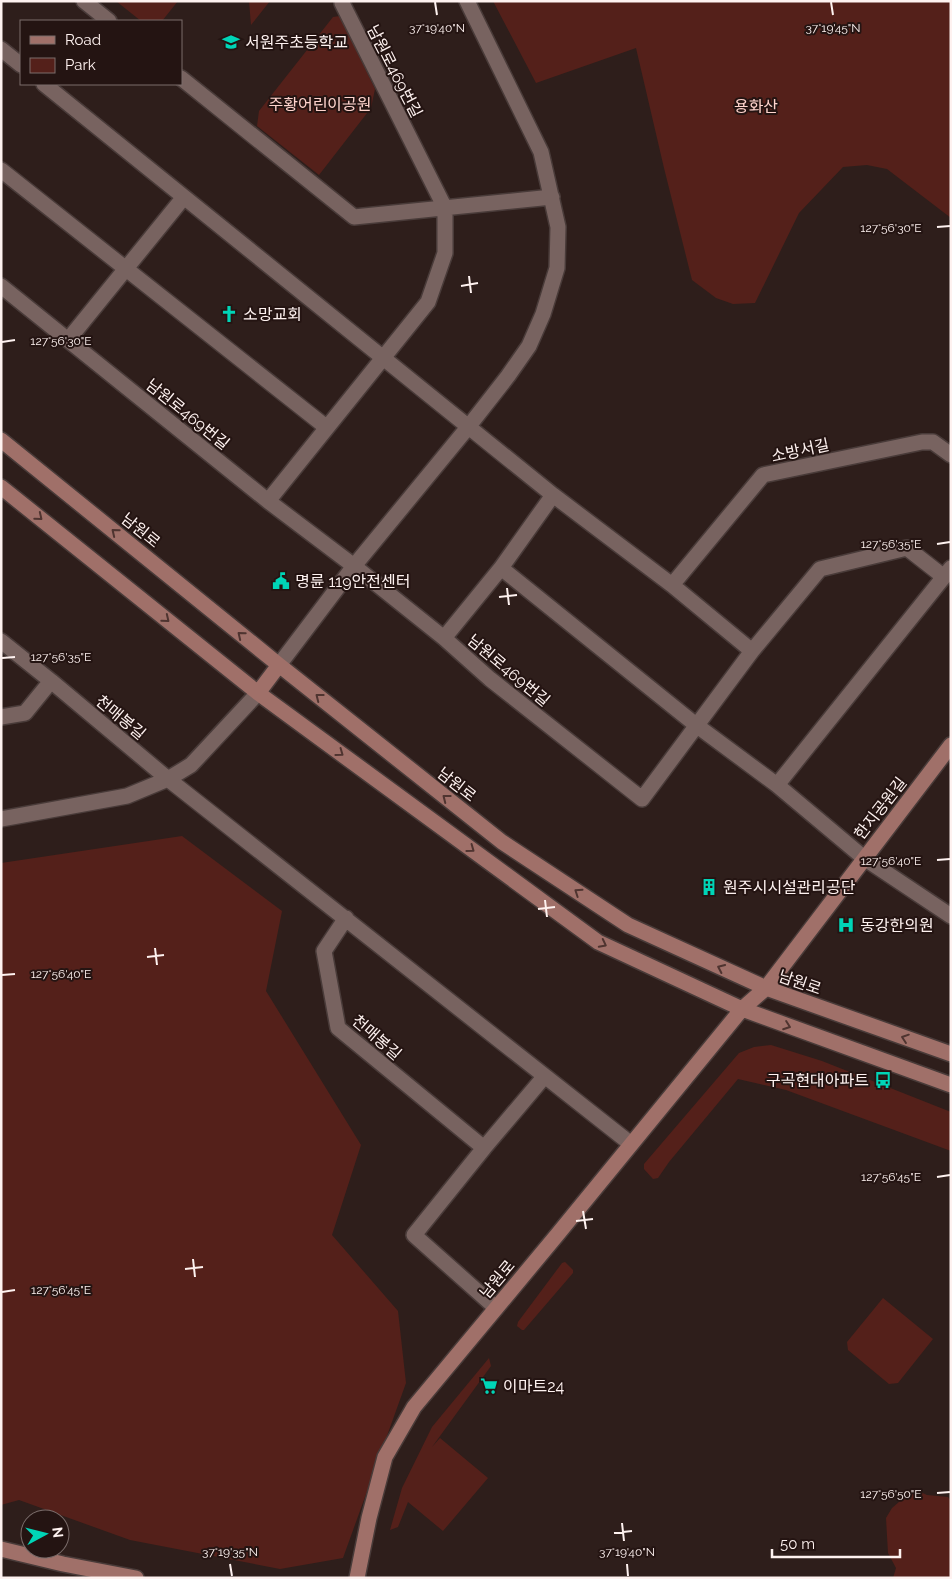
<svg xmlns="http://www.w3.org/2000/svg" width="952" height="1579" font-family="Raleway,'Noto Sans KR',sans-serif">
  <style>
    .green { fill: #54201a }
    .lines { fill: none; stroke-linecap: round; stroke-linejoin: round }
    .street-casing { stroke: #493b39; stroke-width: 18 }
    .secondary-casing { stroke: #493b39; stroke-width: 18 }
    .street { stroke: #786360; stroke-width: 15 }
    .secondary { stroke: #a07069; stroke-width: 15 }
    .oneway { stroke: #4f3430 }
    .ticks { fill: none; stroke: #fef2f0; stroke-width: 2 }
    .labels { text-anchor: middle; stroke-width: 4; stroke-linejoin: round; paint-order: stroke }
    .poi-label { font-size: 16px; fill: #fef2f0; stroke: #241412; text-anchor: start }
    .street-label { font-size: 16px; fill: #fef2f0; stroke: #241412 }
    .park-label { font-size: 16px; fill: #ffd4cd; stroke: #241412 }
    .ticks-label { font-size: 12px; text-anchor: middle; fill: #fef2f0; stroke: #241412; stroke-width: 4; stroke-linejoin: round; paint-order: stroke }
  </style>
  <rect width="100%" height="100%" fill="#2e1e1b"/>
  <!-- green -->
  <path class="green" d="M116 1H178L162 21H141Z
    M249 1H270L251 25Z
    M493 1H951V218L887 169 867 165 843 167 799 213 755 303 733 304 716 298 692 280 664 168 636 48 536 83Z
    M340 16 375 89 371 108 319 175 257 126 259 111 333 17Z
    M182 836 282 911 266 991 361 1145 332 1235 398 1311 406 1383 343 1558 280 1569 130 1540 19 1500 1 1505V863Z
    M771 1045 822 1061 951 1112V1151L786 1090 738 1079 669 1162 658 1178 653 1179 644 1169V1164L739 1053 754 1047Z
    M565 1262 573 1270V1273L524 1330H522L517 1326 518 1322 562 1263Z
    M883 1298 933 1339 898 1383 889 1384 848 1350 847 1342Z
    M489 1358 491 1366 432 1447 440 1438 488 1478 443 1531 408 1502 398 1527 390 1530 402 1488 432 1427Z
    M914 1489 927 1495 948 1497 951 1501V1578H893L896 1568 888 1553 886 1518 892 1508Z"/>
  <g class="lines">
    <!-- street casing -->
    <g class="street-casing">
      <path id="street" d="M84 1 109 21
        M1 49 21 65
        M181 78 354 217 552 197
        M44 84 553 495 672 585 752 651
        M1 170 326 427
        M1 286 268 501 354 566 444 638 490 679 642 799 752 651 820 569 907 548 944 577
        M68 340 184 197
        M268 501 428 302 445 253V208L342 3
        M501 568 696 725 777 785 864 858 951 916
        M672 585 763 475 922 442H933L951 455
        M444 638 501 568 553 495
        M1 641 51 681 25 713 1 717
        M279 665 354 566 469 426 508 376 529 346 543 314 557 268 558 227 541 152 467 1
        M51 681 168 779 631 1144
        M777 785 951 568
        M1 819 127 796 168 779 191 765 258 693
        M346 918 324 951 338 1028 484 1148 544 1077
        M484 1148 414 1235 496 1308"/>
    </g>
    <!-- secondary casing -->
    <g class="secondary-casing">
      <path id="secondary" d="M1 440 279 665 502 842 628 925 766 988 951 1054
        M1 487 258 693 598 942 742 1009 951 1085
        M258 693 279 665
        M1 1549 63 1564 136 1578
        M357 1578 369 1518 385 1457 414 1407 557 1235 742 1009 766 988 951 745"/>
    </g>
    <!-- street -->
    <use href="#street" class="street"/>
    <!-- secondary -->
    <use href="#secondary" class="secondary"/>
  </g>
  <!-- one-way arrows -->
  <defs><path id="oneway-chevron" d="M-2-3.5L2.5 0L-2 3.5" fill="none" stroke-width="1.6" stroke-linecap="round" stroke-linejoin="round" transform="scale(1.25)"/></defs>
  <g class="oneway">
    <use href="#oneway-chevron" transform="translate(39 517) rotate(39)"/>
    <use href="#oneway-chevron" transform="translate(115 532) rotate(-141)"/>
    <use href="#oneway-chevron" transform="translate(166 619) rotate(39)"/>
    <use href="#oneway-chevron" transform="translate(241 635) rotate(-141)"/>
    <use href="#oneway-chevron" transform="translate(319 697) rotate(-142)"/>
    <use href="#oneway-chevron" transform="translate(340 753) rotate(36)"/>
    <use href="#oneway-chevron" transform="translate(446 798) rotate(-142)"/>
    <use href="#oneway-chevron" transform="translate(471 849) rotate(36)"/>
    <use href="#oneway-chevron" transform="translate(578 892) rotate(-146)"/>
    <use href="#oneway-chevron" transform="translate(603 944) rotate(27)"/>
    <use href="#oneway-chevron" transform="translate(721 968) rotate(-155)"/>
    <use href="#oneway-chevron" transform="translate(787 1026) rotate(20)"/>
    <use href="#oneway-chevron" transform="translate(905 1038) rotate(-161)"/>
  </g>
  <!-- ticks -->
  <path class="ticks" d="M435 2 437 15M831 2 833 15M937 227 950 226M469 276 471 293M461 286 478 283M2 342 15 340M937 544 950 542M507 588 509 605M499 597 517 595M2 658 15 657M937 860 950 859M545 900 547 917M538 909 555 907M155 948 157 965M147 957 164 955M2 975 15 974M937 1177 950 1175M583 1211 586 1229M576 1221 593 1219M193 1259 195 1277M185 1269 203 1267M2 1292 15 1290M937 1493 950 1492M622 1523 624 1541M614 1533 632 1531M230 1564 232 1576M627 1564 628 1576"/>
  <!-- icons -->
  <defs>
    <g id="school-bare" transform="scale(1.35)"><path d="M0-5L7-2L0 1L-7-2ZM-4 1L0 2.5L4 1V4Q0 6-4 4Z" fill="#00d5b7" stroke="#241412" stroke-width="2.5" paint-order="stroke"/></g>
    <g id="church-bare" transform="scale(1.35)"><path d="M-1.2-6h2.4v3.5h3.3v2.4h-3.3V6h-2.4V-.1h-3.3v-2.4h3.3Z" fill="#00d5b7" stroke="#241412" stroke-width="2.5" paint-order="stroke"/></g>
    <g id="civic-bare" transform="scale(1.35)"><path d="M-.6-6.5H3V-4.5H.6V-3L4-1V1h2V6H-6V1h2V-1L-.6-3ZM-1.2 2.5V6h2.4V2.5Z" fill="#00d5b7" stroke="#241412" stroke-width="2.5" paint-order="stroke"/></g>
    <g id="building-bare" transform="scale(1.35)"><path d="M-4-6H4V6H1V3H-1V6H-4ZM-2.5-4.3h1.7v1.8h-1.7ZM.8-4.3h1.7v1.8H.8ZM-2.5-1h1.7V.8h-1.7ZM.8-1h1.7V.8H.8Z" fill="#00d5b7" stroke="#241412" stroke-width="2.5" paint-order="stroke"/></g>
    <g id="hospital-bare" transform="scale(1.35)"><path d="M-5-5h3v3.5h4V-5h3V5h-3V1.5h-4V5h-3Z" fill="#00d5b7" stroke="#241412" stroke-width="2.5" paint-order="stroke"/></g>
    <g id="bus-bare" transform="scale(1.35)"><path d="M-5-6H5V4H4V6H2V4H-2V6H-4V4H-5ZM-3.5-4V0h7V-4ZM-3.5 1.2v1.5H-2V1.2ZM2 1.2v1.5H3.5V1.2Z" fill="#00d5b7" stroke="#241412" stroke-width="2.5" paint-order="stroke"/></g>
    <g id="supermarket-bare" transform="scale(1.35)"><path d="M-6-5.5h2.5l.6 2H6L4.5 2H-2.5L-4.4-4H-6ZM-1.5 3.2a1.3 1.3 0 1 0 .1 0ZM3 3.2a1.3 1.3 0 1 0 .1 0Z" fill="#00d5b7" stroke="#241412" stroke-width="2.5" paint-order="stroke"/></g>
  </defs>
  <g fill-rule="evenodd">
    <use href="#school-bare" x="231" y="42"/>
    <use href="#church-bare" x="229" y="314"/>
    <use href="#civic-bare" x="281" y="581"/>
    <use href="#building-bare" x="709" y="887"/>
    <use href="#hospital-bare" x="846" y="925"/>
    <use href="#bus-bare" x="883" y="1080"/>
    <use href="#supermarket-bare" x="489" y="1386"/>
  </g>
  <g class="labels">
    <!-- poi labels -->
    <g class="poi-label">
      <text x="245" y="48">서원주초등학교</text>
      <text x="243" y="320">소망교회</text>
      <text x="295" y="587">명륜 119안전센터</text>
      <text x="723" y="893">원주시시설관리공단</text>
      <text x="860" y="931">동강한의원</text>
      <text x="869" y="1086" text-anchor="end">구곡현대아파트</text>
      <text x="503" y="1392">이마트24</text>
    </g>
    <!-- street labels -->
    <g class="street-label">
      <text transform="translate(395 71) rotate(63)" y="6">남원로469번길</text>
      <text transform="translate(188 414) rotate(39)" y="6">남원로469번길</text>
      <text transform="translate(800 450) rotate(-12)" y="6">소방서길</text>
      <text transform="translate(141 530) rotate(39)" y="6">남원로</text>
      <text transform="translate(509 670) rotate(40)" y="6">남원로469번길</text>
      <text transform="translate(121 717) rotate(40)" y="6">천매봉길</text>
      <text transform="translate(457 784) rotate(38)" y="6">남원로</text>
      <text transform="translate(880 808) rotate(-52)" y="6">한지공원길</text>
      <text transform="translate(800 982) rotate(19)" y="6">남원로</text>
      <text transform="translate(377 1037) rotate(41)" y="6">천매봉길</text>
      <text transform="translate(497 1279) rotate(-50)" y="6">남원로</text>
    </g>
    <!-- park labels -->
    <g class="park-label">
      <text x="320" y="110">주황어린이공원</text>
      <text x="756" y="112">용화산</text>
    </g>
  </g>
  <g class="ticks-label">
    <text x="437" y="32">37°19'40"N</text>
    <text x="833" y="32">37°19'45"N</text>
    <text x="891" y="232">127°56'30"E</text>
    <text x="61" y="345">127°56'30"E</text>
    <text x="891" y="548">127°56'35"E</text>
    <text x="61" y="661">127°56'35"E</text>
    <text x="891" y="865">127°56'40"E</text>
    <text x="61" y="978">127°56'40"E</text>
    <text x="891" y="1181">127°56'45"E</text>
    <text x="61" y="1294">127°56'45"E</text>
    <text x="891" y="1498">127°56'50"E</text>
    <text x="230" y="1556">37°19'35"N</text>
    <text x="627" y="1556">37°19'40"N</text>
  </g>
  <!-- border -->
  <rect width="952" height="1579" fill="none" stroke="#fef2f0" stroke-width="5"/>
  <!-- legend -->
  <rect x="20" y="20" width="162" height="65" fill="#241412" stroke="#7b6d6b"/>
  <rect x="30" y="36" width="25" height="8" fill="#a07069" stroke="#7b6d6b"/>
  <text x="65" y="45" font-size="15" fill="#fef2f0">Road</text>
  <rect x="30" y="58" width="25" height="15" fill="#54201a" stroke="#7b6d6b"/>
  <text x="65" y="70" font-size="15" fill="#fef2f0">Park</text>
  <!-- north arrow -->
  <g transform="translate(45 1534) rotate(83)"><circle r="24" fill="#241412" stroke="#7b6d6b"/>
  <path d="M0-4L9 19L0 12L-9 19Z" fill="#00d5b7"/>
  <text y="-8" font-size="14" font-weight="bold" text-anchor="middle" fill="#fef2f0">N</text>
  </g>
  <!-- scale -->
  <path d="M772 1549v8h128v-8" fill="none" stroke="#fef2f0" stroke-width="2.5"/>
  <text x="780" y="1549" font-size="15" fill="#fef2f0" stroke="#241412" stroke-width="4" paint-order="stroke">50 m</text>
</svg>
